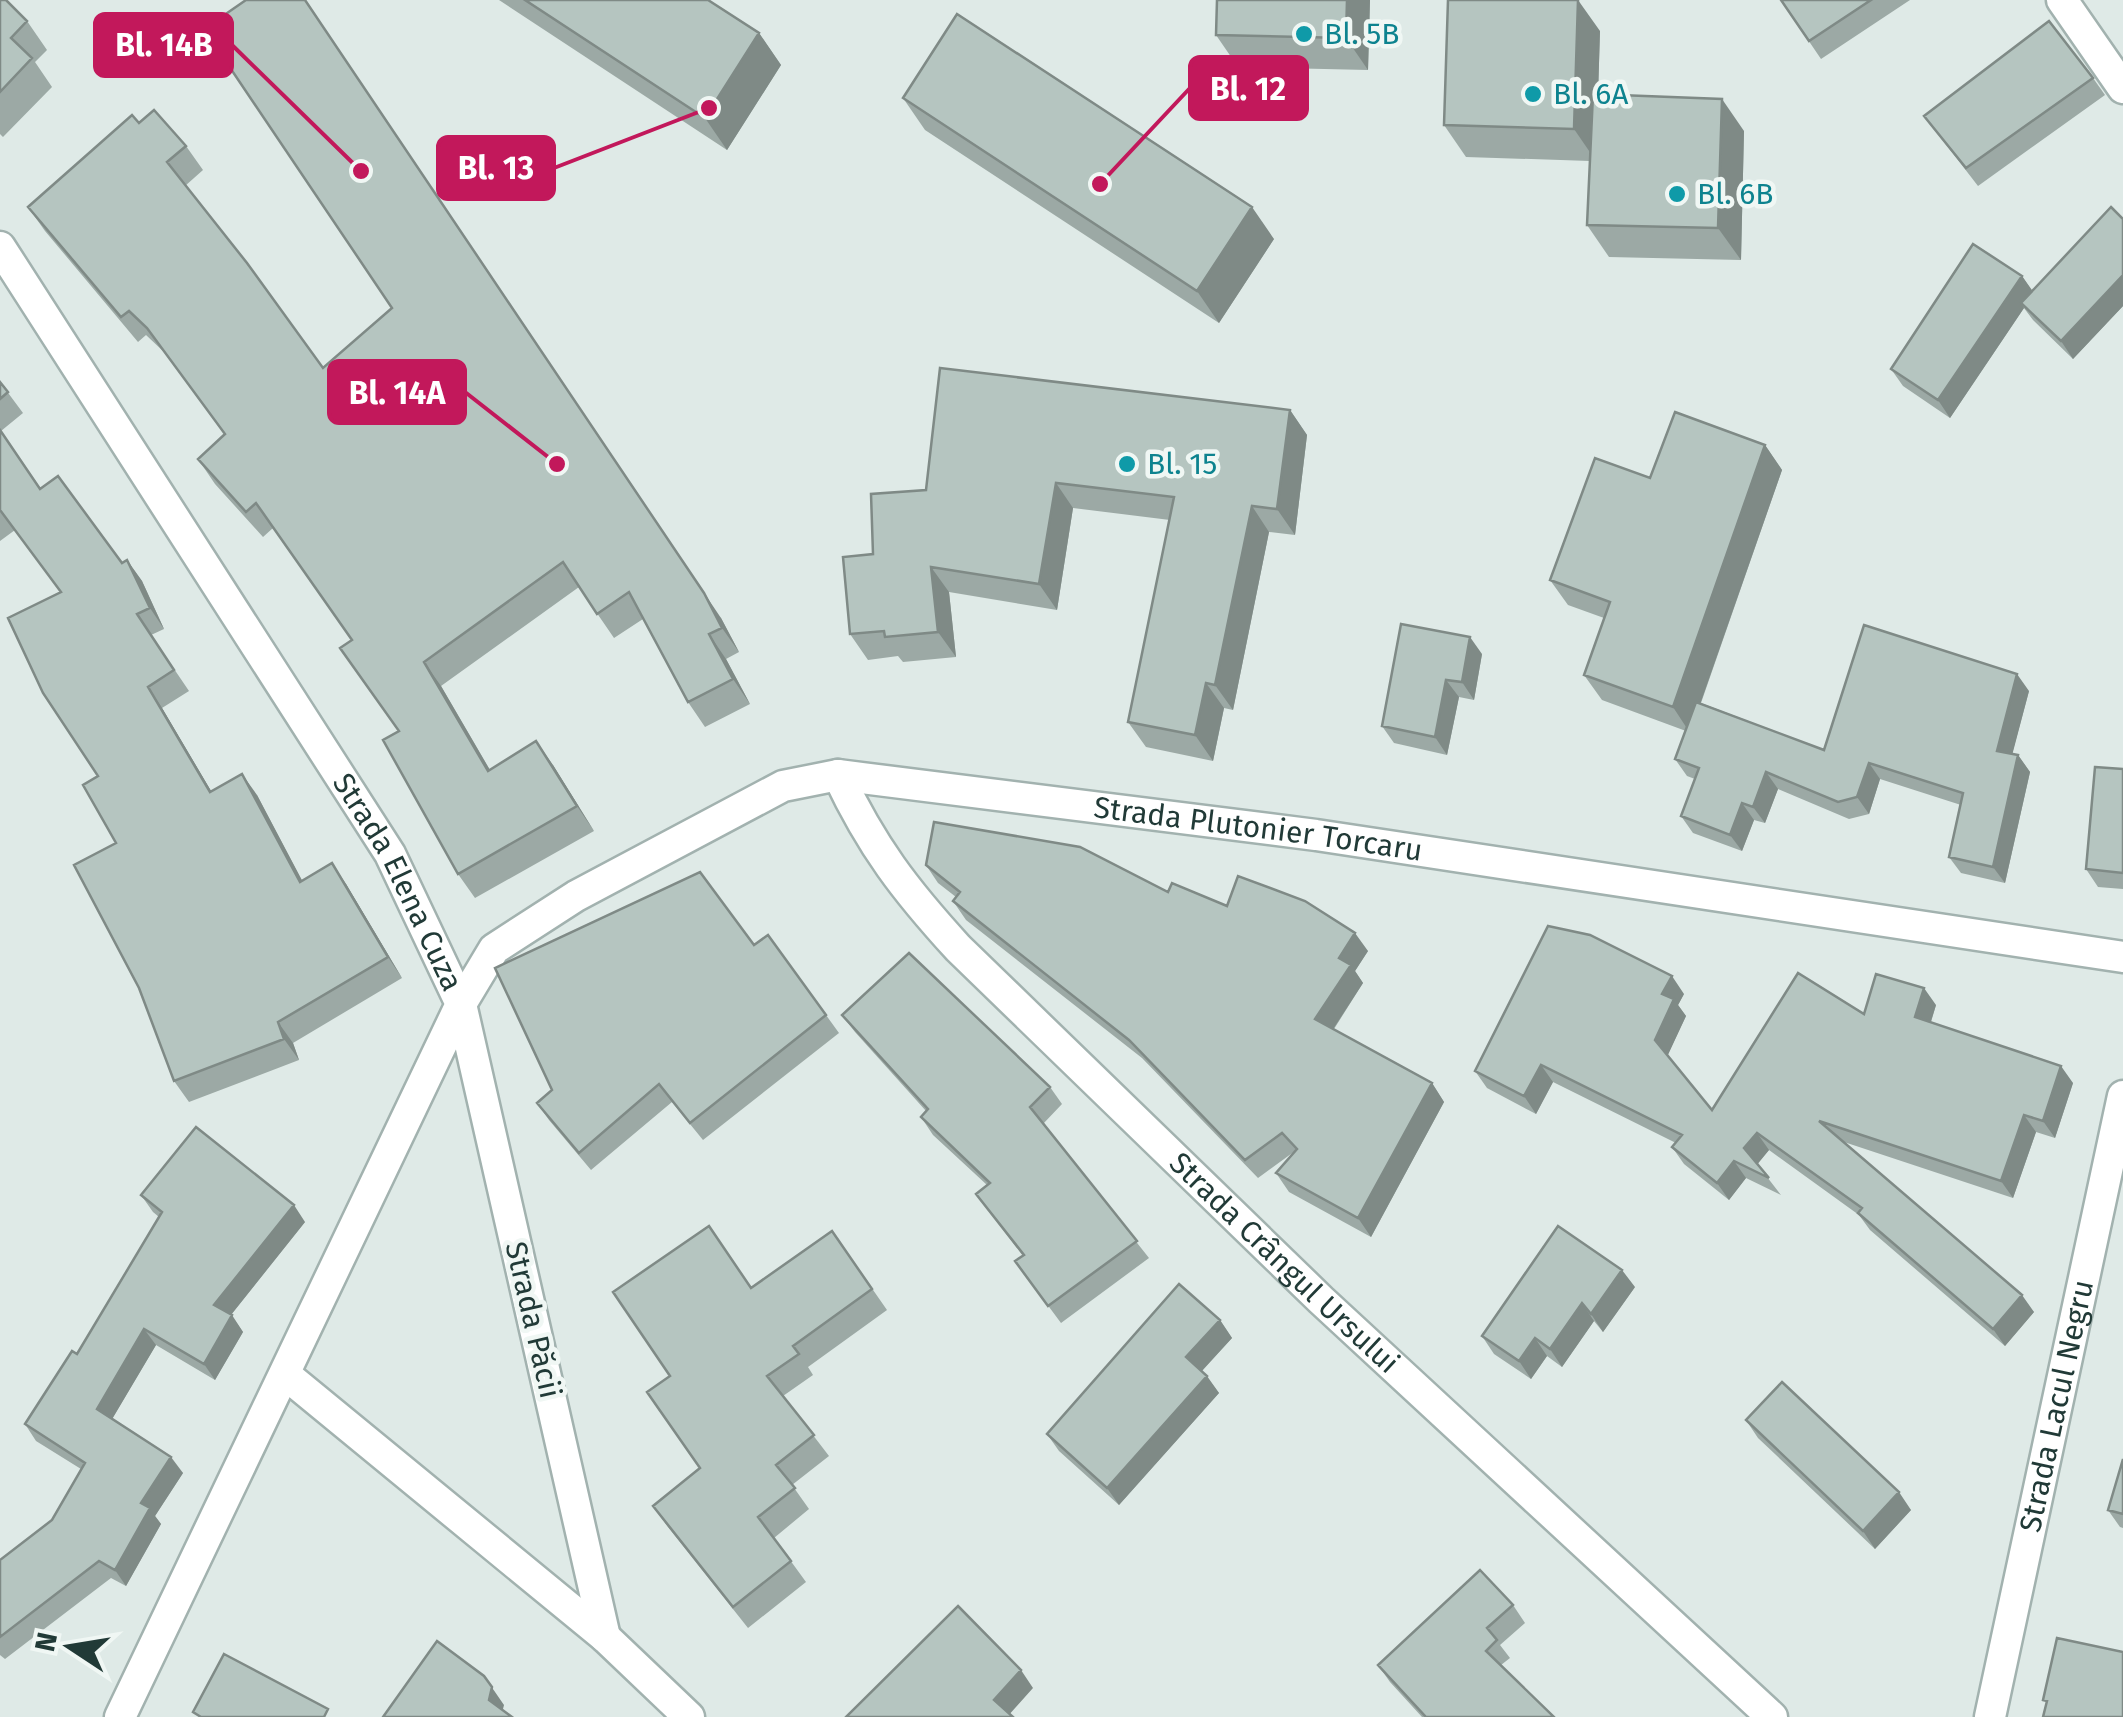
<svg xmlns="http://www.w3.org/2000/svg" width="2123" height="1717" font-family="'Fira Sans',sans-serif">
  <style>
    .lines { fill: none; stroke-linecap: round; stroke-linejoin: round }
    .street-casing { stroke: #a2b2af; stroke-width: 35 }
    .street { stroke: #fff; stroke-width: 30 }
    .wall { fill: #9ca9a5 }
    .shaded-wall { fill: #7f8a86 }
    .building { fill: #b5c5c0; stroke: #7f8a86; stroke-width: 2.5 }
    .culture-dot { fill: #0f9aa8; stroke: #f0f7f4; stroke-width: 4 }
    .labels { text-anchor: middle; stroke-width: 9; stroke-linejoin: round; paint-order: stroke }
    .culture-label { font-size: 30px; fill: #0d838f; stroke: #f0f7f4; text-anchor: start }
    .street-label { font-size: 30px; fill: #213a37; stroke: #f0f7f4 }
    .leader { fill: none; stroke: #c2185b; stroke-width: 4 }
    .callout-dot { fill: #c2185b; stroke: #f0f7f4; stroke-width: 4 }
    .callout { fill: #c2185b; stroke: #c2185b; stroke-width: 4 }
    .callout-label { font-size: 32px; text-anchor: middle; font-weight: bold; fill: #fff }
  </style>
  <rect width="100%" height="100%" fill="#dfeae7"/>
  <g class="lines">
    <!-- street casing -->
    <g class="street-casing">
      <g id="street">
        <path d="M2062 0 2123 88"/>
        <path id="s1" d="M0 247 390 854 461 1004 120 1717"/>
        <path id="s2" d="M838 775C872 847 905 890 958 948L1321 1300 1772 1717"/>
        <path d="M286 1375 605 1637 689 1717"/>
        <path id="s3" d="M605 1637 461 1004 494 949 576 896 783 786 838 775 1316 835 2123 957"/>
        <path id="s4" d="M1990 1717 2123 1096"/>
      </g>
    </g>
    <!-- street -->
    <use href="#street" class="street"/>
  </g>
  <!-- wall -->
  <path class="wall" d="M0 0 27 21 47 50 35 62 52 87 3 137 0 134Z
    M499 0H708L759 33 781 65 727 150Z
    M1217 0H1370L1368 70 1238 67 1216 35Z
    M1781 0H1910L1821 59Z
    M1600 31 1598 94 1744 131 1741 260 1609 257 1587 225 1590 161 1466 157 1444 125Z
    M2093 78 2105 95 1978 186 1924 116Z
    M903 98 1274 239 1219 323 925 130Z
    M139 123 186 146 203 170 185 186 323 368 721 618 739 652 726 659 750 704 705 727 688 702 643 619 614 638 579 587 441 686 490 770 553 765 594 831 475 898 458 874 399 731 352 640 273 528 263 537 215 484 198 459 225 435 164 352 146 335 138 342 45 231 28 207Z
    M2123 219V306L2073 359 2033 320 2024 308 1950 418 1903 386 1891 369 2022 276 2032 291Z
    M0 382 23 413 1 431 41 489 122 563 127 560 142 581 164 629 151 635 189 691 162 708 211 791 257 795 302 881 346 884 402 978 293 1043 299 1060 189 1102 174 1081 116 843 98 776 61 592 15 530 0 541Z
    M1290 410 1307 435 1295 535 1269 532 1233 710 1224 708 1213 761 1146 747 1128 722 1170 520 1073 508 1057 610 949 592 956 657 903 662 898 656 868 660 850 634 873 554 926 490Z
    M1765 445 1782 470 1701 703 1824 750 2029 691 2012 754 2018 755 2030 772 2005 883 1961 873 1949 857 1961 805 1880 779 1869 814 1849 819 1778 789 1765 823 1754 820 1742 851 1693 833 1681 816 1695 779 1687 776 1675 759 1686 731 1602 700 1584 675 1604 618 1568 605 1550 580 1650 478Z
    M1482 654 1474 700 1459 697 1447 755 1394 743 1382 726Z
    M2123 769V889L2098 887 2086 869Z
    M926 865 1168 892 1227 906 1368 951 1355 971 1363 983 1334 1029 1432 1083 1444 1102 1371 1237 1289 1192 1276 1173 1295 1151 1258 1178 1142 1058 966 920 953 901 956 897 938 883Z
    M768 935 839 1033 703 1140 672 1102 591 1170 549 1120 537 1103Z
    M1684 994 1678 1005 1686 1016 1667 1056 1712 1110 1864 1014 1936 1005 1931 1022 2073 1083 2055 1138 2036 1132 2013 1198 1844 1142 2034 1312 2005 1346 1870 1230 1859 1215 1769 1150 1757 1164 1781 1195 1746 1178 1729 1200 1684 1164 1672 1147 1676 1143 1553 1082 1536 1114 1487 1088 1475 1071Z
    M842 1015 1050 1087 1062 1104 1043 1124 1149 1258 1061 1323 1015 1261 1023 1256 976 1194 987 1185 933 1135 921 1117 926 1111 855 1032Z
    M141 1195 305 1222 231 1315 243 1332 215 1380 156 1345 112 1419 183 1473 155 1516 161 1524 126 1586 111 1578 5 1659 0 1655V1560L52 1520 81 1469 36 1441 25 1424 77 1354 159 1217 153 1212Z
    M832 1231 887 1310 808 1367 813 1375 783 1396 829 1456 792 1485 809 1509 774 1538 806 1582 748 1628 668 1527 653 1506 700 1468 752 1288Z
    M1635 1287 1603 1332 1594 1321 1562 1367 1547 1356 1531 1379 1494 1354 1482 1336Z
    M1220 1320 1232 1338 1202 1371 1219 1393 1119 1505 1059 1451 1047 1434Z
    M1746 1420 1911 1510 1875 1549 1758 1438Z
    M2123 1459V1528L2120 1527 2108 1510Z
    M1513 1605 1525 1623 1500 1645 1510 1658 1501 1665 1554 1717H1422L1390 1682 1378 1665Z"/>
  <!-- shaded-wall -->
  <path class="shaded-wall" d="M305 0 721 618 739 652 722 628Z
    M1347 0H1370L1368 70 1346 38Z
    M1578 0 1600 31 1596 161 1574 129Z
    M759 33 781 65 727 150 705 118Z
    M1722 99 1744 131 1741 260 1718 228Z
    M1252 207 1274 239 1219 323 1197 291Z
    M2123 275V306L2073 359 2061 341Z
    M2022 276 2034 293 2021 303 2024 308 1950 418 1938 400Z
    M1290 410 1307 435 1295 535 1277 509Z
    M1765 445 1782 470 1690 733 1673 707Z
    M1056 483 1073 508 1057 610 1039 584Z
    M1252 506 1269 532 1233 710 1215 685Z
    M127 560 142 581 164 629 150 608Z
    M931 567 949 592 956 657 938 632Z
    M709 634 726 659 750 704 733 679Z
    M1470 637 1482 654 1474 700 1462 682Z
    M424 662 441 686 505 796 488 771Z
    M2017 674 2029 691 2009 767 1997 751Z
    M1446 680 1459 697 1447 755 1435 737Z
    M1206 683 1224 708 1213 761 1195 735Z
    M148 687 162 708 224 813 210 792Z
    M536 741 553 765 594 831 577 806Z
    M2018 755 2030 772 2005 883 1993 867Z
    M1869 763 1880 779 1869 814 1857 797Z
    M1766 772 1778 789 1765 823 1753 807Z
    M242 774 257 795 314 903 300 882Z
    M1742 803 1754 820 1742 851 1730 835Z
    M332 863 346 884 402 978 388 957Z
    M1355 933 1368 951 1355 971 1363 983 1328 1037 1315 1019 1339 958Z
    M1672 976 1684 994 1678 1005 1686 1016 1667 1057 1655 1040 1662 994Z
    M1924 988 1936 1005 1927 1034 1915 1017Z
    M278 1022 293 1043 299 1060 284 1039Z
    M1541 1065 1553 1082 1536 1114 1524 1096Z
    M2061 1066 2073 1083 2055 1138 2043 1121Z
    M1432 1083 1444 1102 1371 1237 1358 1218Z
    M2024 1115 2036 1132 2013 1198 2001 1181Z
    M1757 1133 1769 1150 1756 1166 1744 1148Z
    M1734 1161 1746 1178 1729 1200 1717 1183Z
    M294 1205 305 1222 226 1321 214 1305Z
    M1622 1270 1635 1287 1603 1332 1591 1314Z
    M2022 1295 2034 1312 2005 1346 1993 1329Z
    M1582 1303 1594 1321 1562 1367 1550 1349Z
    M232 1315 243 1332 215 1380 204 1364Z
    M1220 1320 1232 1338 1198 1375 1186 1357Z
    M144 1329 156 1345 108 1426 97 1409Z
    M1535 1338 1547 1356 1531 1379 1519 1361Z
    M1207 1376 1219 1393 1119 1505 1107 1488Z
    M171 1457 183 1473 155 1516 161 1524 126 1586 115 1570 141 1503Z
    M1899 1492 1911 1510 1875 1549 1863 1531Z
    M1021 1670 1033 1688 1007 1717 994 1700Z
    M484 1676 504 1705 501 1717 489 1700Z"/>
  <!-- building -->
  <path class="building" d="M0 0H6L27 21 11 38 32 58 0 92Z
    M246 0H305L704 593 722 628 709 634 733 679 688 702 629 592 597 614 563 562 424 662 488 771 536 741 577 806 458 874 383 740 399 731 340 648 352 640 256 503 246 512 198 459 225 434 147 328 129 311 121 317 28 207 132 115 139 123 154 110 186 146 167 162 247 263 323 368 392 308 204 29Z
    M525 0H708L759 33 705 118Z
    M1217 0H1347L1346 38 1216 35Z
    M1448 0H1578L1574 129 1444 125Z
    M1781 0H1871L1809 41Z
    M957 14 1252 207 1197 291 903 98Z
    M2049 21 2093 78 1966 168 1924 116Z
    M1593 94 1722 99 1718 228 1587 225Z
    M2111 207 2123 219V275L2061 341 2021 303Z
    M1973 244 2022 276 1938 400 1891 369Z
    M940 368 1290 410 1277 509 1252 506 1215 685 1206 683 1195 735 1128 722 1174 497 1056 483 1039 584 931 567 938 632 885 637 884 631 850 634 843 557 873 554 871 494 926 490Z
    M0 382 8 392 0 399Z
    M1675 412 1765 445 1673 707 1584 675 1610 602 1550 580 1595 458 1650 478Z
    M0 430 40 489 58 476 122 563 127 560 150 608 137 614 174 670 148 687 210 792 242 774 300 882 332 863 388 957 278 1022 284 1039 174 1081 139 988 74 865 116 843 83 785 98 776 43 693 8 618 61 592 0 510Z
    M1401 624 1470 637 1462 682 1446 680 1435 737 1382 726Z
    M1864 625 2017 674 1997 751 2018 755 1993 867 1949 857 1963 793 1869 763 1857 797 1838 802 1766 772 1753 807 1742 803 1730 835 1681 816 1699 768 1675 759 1696 702 1824 750Z
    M2095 767 2123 769V873L2086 869Z
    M934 822 1080 847 1168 892 1172 883 1227 906 1238 876 1305 901 1355 933 1339 958 1351 965 1315 1019 1432 1083 1358 1218 1276 1173 1297 1149 1282 1133 1245 1160 1129 1040 953 901 960 892 926 865Z
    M700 872 754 945 768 935 826 1015 690 1123 659 1084 579 1153 537 1103 552 1090 495 968Z
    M1548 926 1590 935 1672 976 1662 994 1674 999 1655 1040 1712 1110 1798 973 1864 1014 1876 974 1924 988 1915 1017 2061 1066 2043 1121 2024 1115 2001 1181 1819 1121 2022 1295 1993 1329 1858 1213 1862 1208 1757 1133 1744 1148 1769 1178 1734 1161 1717 1183 1672 1147 1682 1135 1541 1065 1524 1096 1475 1071Z
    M909 953 1050 1087 1030 1107 1137 1241 1048 1306 1015 1261 1024 1255 976 1194 990 1183 921 1117 928 1109 842 1015Z
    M196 1127 294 1205 214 1305 232 1315 204 1364 144 1329 97 1409 171 1457 141 1503 150 1508 115 1570 99 1561 0 1637V1560L52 1520 85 1463 25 1424 72 1351 77 1354 162 1212 141 1195Z
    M709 1226 751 1288 832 1231 872 1289 793 1346 799 1354 767 1376 814 1435 776 1465 795 1488 758 1517 791 1561 733 1607 653 1506 700 1468 647 1392 670 1376 613 1292Z
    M1558 1226 1622 1270 1591 1314 1582 1303 1550 1349 1535 1338 1519 1361 1482 1336Z
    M1179 1284 1220 1320 1186 1357 1207 1376 1107 1488 1047 1434Z
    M1782 1382 1899 1492 1863 1531 1746 1420Z
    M2123 1459V1514L2108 1510Z
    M1480 1570 1513 1605 1487 1628 1497 1640 1486 1651 1554 1717H1426L1378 1665Z
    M958 1606 1021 1670 994 1700 1013 1717H846Z
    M2057 1638 2123 1652V1717H2043L2047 1701 2043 1700Z
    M437 1641 484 1676 492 1687 489 1700 512 1717H383Z
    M224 1654 328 1709 324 1717H201L193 1712Z"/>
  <!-- markers -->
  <g class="culture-dot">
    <circle cx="1304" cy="34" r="10"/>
    <circle cx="1533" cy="94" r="10"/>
    <circle cx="1677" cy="194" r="10"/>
    <circle cx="1127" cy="464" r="10"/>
  </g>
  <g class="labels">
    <!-- culture labels -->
    <g class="culture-label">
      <text x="1324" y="44">Bl. 5B</text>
      <text x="1553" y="104">Bl. 6A</text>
      <text x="1697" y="204">Bl. 6B</text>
      <text x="1147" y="474">Bl. 15</text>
    </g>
    <!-- street labels -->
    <g class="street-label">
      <text dy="10" stroke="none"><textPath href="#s3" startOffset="1525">Strada Plutonier Torcaru</textPath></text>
      <text dy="10" stroke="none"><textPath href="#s1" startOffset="750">Strada Elena Cuza</textPath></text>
      <text dy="10" stroke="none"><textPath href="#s2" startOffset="665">Strada Crângul Ursului</textPath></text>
      <text transform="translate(533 1320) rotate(77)" y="10">Strada Păcii</text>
      <text dy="10" stroke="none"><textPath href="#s4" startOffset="318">Strada Lacul Negru</textPath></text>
    </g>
  </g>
  <!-- callouts -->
  <path class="leader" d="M361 171L232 45M1100 184L1190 88M709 108L554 168M557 464L465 392"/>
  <g class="callout-dot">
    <circle cx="361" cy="171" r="10"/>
    <circle cx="1100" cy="184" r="10"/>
    <circle cx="709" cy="108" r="10"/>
    <circle cx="557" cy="464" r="10"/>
  </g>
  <g class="callout">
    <rect x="95" y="14" width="137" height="62" rx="10"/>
    <rect x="1190" y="57" width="117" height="62" rx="10"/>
    <rect x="438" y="137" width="116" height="62" rx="10"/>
    <rect x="329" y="361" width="136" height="62" rx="10"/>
  </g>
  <g class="callout-label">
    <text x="164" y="56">Bl. 14B</text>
    <text x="1248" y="100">Bl. 12</text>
    <text x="496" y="179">Bl. 13</text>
    <text x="397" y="404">Bl. 14A</text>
  </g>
  <!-- north arrow -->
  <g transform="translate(70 1647) rotate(282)" stroke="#f0f7f4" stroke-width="8" paint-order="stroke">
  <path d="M0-8L18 38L0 25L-18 38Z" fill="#213a37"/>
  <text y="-15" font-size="28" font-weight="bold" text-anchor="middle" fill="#213a37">N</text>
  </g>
</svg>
